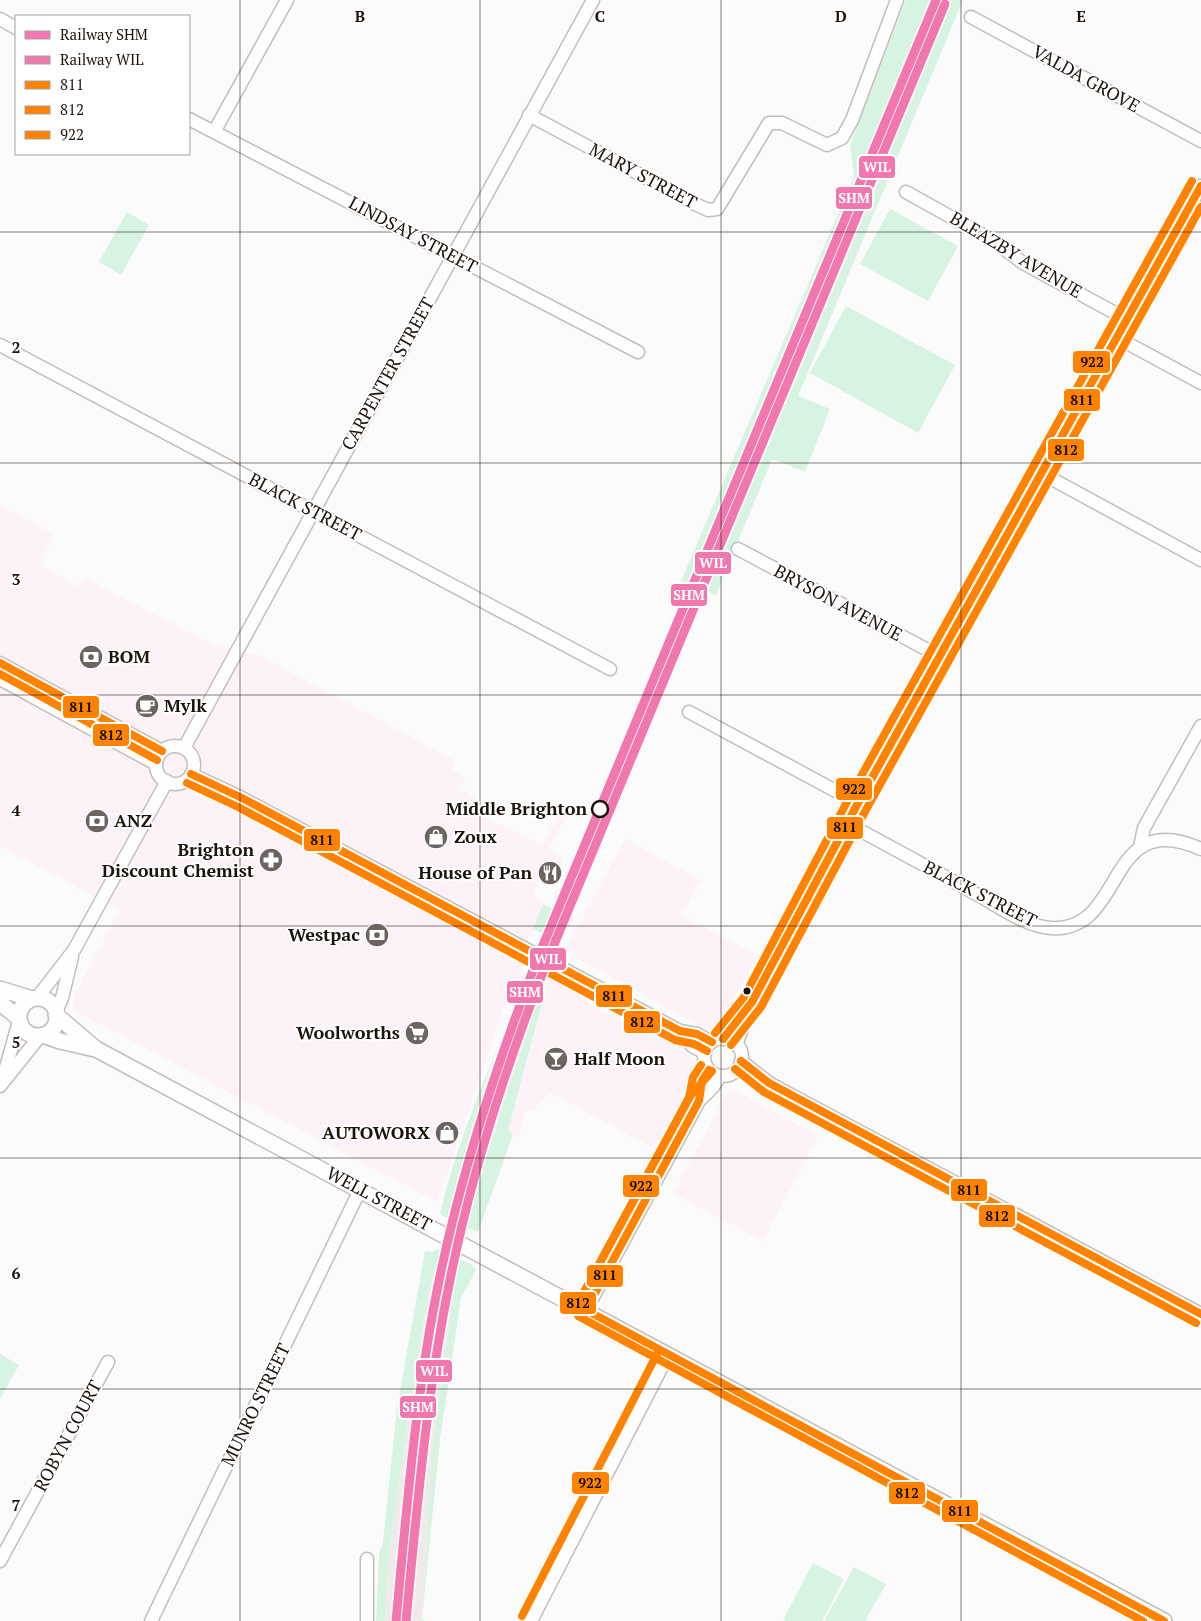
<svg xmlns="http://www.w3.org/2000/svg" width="1201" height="1621" font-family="'PT Serif',serif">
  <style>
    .commercial { fill: #fcf2f8 }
    .built { fill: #f0ebe9 }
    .green { fill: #d7f3e2 }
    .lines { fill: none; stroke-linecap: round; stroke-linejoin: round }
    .minor-casing { stroke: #c4bebb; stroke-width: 15 }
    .tertiary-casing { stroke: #c4bebb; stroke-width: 18 }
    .minor { stroke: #fefefe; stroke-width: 12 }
    .tertiary { stroke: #fefefe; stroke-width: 15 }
    .bus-1-casing { stroke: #fff; stroke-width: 11 }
    .bus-2-casing { stroke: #fff; stroke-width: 11 }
    .bus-3-casing { stroke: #fff; stroke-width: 11 }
    .bus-1 { stroke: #ff8200; stroke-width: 8 }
    .bus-2 { stroke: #ff8200; stroke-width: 8 }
    .bus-3 { stroke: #ff8200; stroke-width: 8 }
    .rail-1-casing { stroke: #fff; stroke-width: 12 }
    .rail-2-casing { stroke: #fff; stroke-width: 12 }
    .rail-1 { stroke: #f178af; stroke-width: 9 }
    .rail-2 { stroke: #f178af; stroke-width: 9 }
    .grid { fill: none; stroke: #1e120c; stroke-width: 1; stroke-opacity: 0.55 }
    .stop-dot { fill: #fff; stroke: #1e120c; stroke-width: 2.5 }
    .bus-dot { fill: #1e120c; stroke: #fff; stroke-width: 2 }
    .labels { text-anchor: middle; stroke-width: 4; stroke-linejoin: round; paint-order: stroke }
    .street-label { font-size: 18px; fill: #1e120c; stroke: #fff }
    .poi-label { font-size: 18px; font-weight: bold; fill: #1e120c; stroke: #fff; text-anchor: start }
    .stop-label { font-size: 18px; font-weight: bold; fill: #1e120c; stroke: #fff; text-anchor: end }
    .grid-label { font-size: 16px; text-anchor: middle; font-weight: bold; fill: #1e120c; stroke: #fff; stroke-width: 4; stroke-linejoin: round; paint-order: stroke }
    .line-badge { stroke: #fff; stroke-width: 2 }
    .badge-label { font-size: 14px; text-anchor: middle; font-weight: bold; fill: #fff }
    .pale-badge-label { font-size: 14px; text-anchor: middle; font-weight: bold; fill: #111 }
  </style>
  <rect width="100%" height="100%" fill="#fbfbfb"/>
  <!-- commercial -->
  <path class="commercial" d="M0 506 54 534 39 565 79 587 85 578 216 646 260 656 456 761 452 769 465 777 459 789 476 798 470 811 542 844 564 807 570 811 548 849 564 858 553 886 539 880 533 896 544 902 529 941 521 976 502 1012 437 1202 73 1010V998L120 910 0 846Z
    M625 839 701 880 681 916 758 955 717 1028 707 1030 565 951Z
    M550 976 588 997 589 1004 654 1038 660 1032 672 1037 698 1065 700 1069 694 1086 691 1085 654 1148 550 1093 533 1111 526 1109 519 1137 508 1131Z
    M730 1088 818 1136 763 1241 673 1193Z"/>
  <!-- built -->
  <path class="built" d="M930 0H952L877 186 707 592 703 591 568 916 573 918 560 944 542 933 552 908H554L689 585 687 584 805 297Z
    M525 977 543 986 487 1154 466 1227 448 1219 478 1104Z
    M440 1250 458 1258 431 1457 422 1621H385L389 1554 409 1412 427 1301Z"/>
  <!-- green -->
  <path class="green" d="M906 0H930L687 584 681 581 854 177 850 145Z
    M952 0H963L798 396 830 409 805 472 772 459 716 595 707 592 877 186Z
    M890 209 958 246 928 301 860 264Z
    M127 212 149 225 121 275 99 262Z
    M846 306 955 365 918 433 810 373Z
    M543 904 552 908 542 933 533 929Z
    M543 986 546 988 508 1131 513 1134 478 1232 466 1227 487 1154Z
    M497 1049 478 1104 448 1219 440 1214C453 1157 475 1103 497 1049Z
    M438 1249 440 1250 427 1301 409 1412 389 1554 385 1621H376L379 1555 383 1542 397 1408 425 1251 432 1252Z
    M458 1258 471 1264 476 1270 461 1298 440 1440 422 1619 425 1621H422L431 1457Z
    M0 1354 19 1365 0 1399Z
    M813 1563 844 1579 822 1621H786L783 1620Z
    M854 1567 886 1584 865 1621H824Z"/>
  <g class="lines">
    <!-- minor casing -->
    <g class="minor-casing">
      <path id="minor" d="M971 17 1201 141
        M0 19 16 28
        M529 115 695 204 708 210 717 209 769 123H782L827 145 842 138 852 120 897 0
        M189 119 638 352
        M214 132 287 0
        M906 192 994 241 1023 263 1126 319
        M1116 337 1201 383
        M0 345 610 669
        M1041 473 1201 560
        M738 549 939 656
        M0 663 162 751
        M0 679 156 764
        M689 712 858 803
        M156 765a19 19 0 1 1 38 0a19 19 0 1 1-38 0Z
        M184 748 593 0
        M191 774 242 798 680 1031 692 1046 705 1053
        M848 824C891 847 935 871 978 895 1000 907 1025 926 1051 928 1127 933 1104 805 1201 849
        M1140 847 1144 828 1201 726
        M37 998 74 950 167 781
        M56 1012 62 998 72 957
        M680 1031 697 1034 712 1042
        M704 1057a19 19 0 1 1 38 0a19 19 0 1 1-38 0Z
        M723 1039 744 1012
        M736 1045 752 1002 858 803 1201 186
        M741 1061 769 1083 1201 1314
        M3 1078 19 1021
        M0 1086 40 1036
        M699 1101 713 1087 720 1076
        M586 1310 699 1101 702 1081 709 1070
        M0 1561 108 1362
        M151 1621 360 1190
        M367 1621V1559
        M531 1621 668 1355"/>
    </g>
    <!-- tertiary casing -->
    <g class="tertiary-casing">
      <path id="tertiary" d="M0 989 32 999
        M19 1017a19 19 0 1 1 38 0a19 19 0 1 1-38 0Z
        M0 1003 19 1018
        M56 1015 96 1049 1164 1621
        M43 1035 60 1041 95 1049"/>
    </g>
    <!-- minor -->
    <use href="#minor" class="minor"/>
    <!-- tertiary -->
    <use href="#tertiary" class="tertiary"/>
    <!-- bus-1 casing -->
    <g class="bus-1-casing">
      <path id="bus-1" d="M0 663 162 751
        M191 774 242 798 680 1031 697 1034 712 1042
        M723 1039 752 1002 858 803 1201 186
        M741 1061 769 1083 1201 1314
        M709 1070 702 1081 699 1101 586 1310 1164 1621"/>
    </g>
    <!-- bus-2 casing -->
    <g class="bus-2-casing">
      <path id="bus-2" d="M0 674 157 760
        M187 783 238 807 675 1040 694 1044 707 1051
        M731 1045 761 1007 867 808 1201 207
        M701 1065 693 1077 689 1098 577 1305 578 1316 1143 1621
        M735 1069 764 1092 1196 1323"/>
    </g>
    <!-- bus-3 casing -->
    <g class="bus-3-casing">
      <path id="bus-3" d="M715 1033 744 997 849 798 1192 181
        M577 1305 690 1096 712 1071
        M522 1616 659 1350"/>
    </g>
    <!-- bus-1 -->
    <use href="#bus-1" class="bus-1"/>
    <!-- bus-2 -->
    <use href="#bus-2" class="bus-2"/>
    <!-- bus-3 -->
    <use href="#bus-3" class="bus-3"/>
    <!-- rail-1 casing -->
    <g class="rail-1-casing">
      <path id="rail-1" d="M396 1621C407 1506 416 1390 440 1276 463 1166 498 1060 539 955L936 0"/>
    </g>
    <!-- rail-2 casing -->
    <g class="rail-2-casing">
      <path id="rail-2" d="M406 1621C417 1507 427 1392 450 1280 472 1170 507 1063 548 959L945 4"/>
    </g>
    <!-- rail-1 -->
    <use href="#rail-1" class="rail-1"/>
    <!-- rail-2 -->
    <use href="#rail-2" class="rail-2"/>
  </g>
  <!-- grid -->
  <path class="grid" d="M240 0V1621M480 0V1621M721 0V1621M961 0V1621M0 232H1201M0 463H1201M0 695H1201M0 926H1201M0 1158H1201M0 1389H1201"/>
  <!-- icons -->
  <defs>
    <g id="bank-disc" transform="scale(1.25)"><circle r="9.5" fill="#6b6460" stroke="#fff"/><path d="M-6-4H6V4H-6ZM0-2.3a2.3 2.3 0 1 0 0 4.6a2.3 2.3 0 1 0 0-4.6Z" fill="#fff"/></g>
    <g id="cafe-disc" transform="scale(1.25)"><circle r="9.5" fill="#6b6460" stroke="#fff"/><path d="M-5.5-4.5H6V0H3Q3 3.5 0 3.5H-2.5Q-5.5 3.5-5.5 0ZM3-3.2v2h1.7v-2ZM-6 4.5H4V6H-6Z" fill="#fff"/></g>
    <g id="shop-disc" transform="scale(1.25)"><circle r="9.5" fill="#6b6460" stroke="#fff"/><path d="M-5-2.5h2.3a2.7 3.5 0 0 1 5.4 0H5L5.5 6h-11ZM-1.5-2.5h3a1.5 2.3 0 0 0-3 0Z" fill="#fff"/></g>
    <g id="pharmacy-disc" transform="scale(1.25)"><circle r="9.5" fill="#6b6460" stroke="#fff"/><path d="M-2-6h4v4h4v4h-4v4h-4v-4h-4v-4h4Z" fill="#fff"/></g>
    <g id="restaurant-disc" transform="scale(1.25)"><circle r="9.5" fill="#6b6460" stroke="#fff"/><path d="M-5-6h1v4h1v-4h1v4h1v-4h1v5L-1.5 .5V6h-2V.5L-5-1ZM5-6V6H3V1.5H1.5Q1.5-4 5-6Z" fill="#fff"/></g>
    <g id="supermarket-disc" transform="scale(1.25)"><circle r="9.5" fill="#6b6460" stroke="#fff"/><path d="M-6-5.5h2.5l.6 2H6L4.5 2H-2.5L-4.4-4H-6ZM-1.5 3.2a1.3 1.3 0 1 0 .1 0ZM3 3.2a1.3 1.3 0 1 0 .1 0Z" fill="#fff"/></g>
    <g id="bar-disc" transform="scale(1.25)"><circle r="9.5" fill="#6b6460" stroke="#fff"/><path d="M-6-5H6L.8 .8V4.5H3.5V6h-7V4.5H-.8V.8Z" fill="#fff"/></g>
  </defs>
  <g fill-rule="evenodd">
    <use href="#bank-disc" x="91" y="657"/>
    <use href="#cafe-disc" x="147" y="706"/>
    <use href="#bank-disc" x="97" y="821"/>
    <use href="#shop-disc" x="436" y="837"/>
    <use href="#pharmacy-disc" x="271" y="860"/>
    <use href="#restaurant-disc" x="550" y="873"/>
    <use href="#bank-disc" x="377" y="935"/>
    <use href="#supermarket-disc" x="417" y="1033"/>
    <use href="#bar-disc" x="556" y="1059"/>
    <use href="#shop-disc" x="447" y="1133"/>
  </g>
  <!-- markers -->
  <circle class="stop-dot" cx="600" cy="809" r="8"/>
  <circle class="bus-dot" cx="747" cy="991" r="4.5"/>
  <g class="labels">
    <!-- street labels -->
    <g class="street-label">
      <text transform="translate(1086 79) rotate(29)" y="6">VALDA GROVE</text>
      <text transform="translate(643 176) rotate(28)" y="6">MARY STREET</text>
      <text transform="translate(413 235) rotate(28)" y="6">LINDSAY STREET</text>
      <text transform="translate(1016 255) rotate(31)" y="6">BLEAZBY AVENUE</text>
      <text transform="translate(388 374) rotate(-61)" y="6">CARPENTER STREET</text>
      <text transform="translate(305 507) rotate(28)" y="6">BLACK STREET</text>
      <text transform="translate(838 603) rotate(28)" y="6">BRYSON AVENUE</text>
      <text transform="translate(980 894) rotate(27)" y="6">BLACK STREET</text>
      <text transform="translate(379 1199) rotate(28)" y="6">WELL STREET</text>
      <text transform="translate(256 1405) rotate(-64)" y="6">MUNRO STREET</text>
      <text transform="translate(68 1436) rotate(-62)" y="6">ROBYN COURT</text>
    </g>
    <!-- poi labels -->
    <g class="poi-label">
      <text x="108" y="663">BOM</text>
      <text x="164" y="712">Mylk</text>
      <text x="114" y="827">ANZ</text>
      <text x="454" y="843">Zoux</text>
      <text x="254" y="856" text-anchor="end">Brighton<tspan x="254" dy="21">Discount Chemist</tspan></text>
      <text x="532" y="879" text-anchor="end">House of Pan</text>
      <text x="360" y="941" text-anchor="end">Westpac</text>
      <text x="400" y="1039" text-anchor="end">Woolworths</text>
      <text x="574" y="1065">Half Moon</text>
      <text x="430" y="1139" text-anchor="end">AUTOWORX</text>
    </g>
    <!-- stop labels -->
    <g class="stop-label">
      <text x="587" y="815">Middle Brighton</text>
    </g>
  </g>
  <g class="grid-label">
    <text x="360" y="22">B</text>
    <text x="600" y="22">C</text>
    <text x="841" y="22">D</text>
    <text x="1081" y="22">E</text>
    <text x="16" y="353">2</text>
    <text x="16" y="585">3</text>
    <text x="16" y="816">4</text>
    <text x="16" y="1048">5</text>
    <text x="16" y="1279">6</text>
    <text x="16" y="1511">7</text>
  </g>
  <g class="line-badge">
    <rect x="858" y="155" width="38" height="24" rx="5" fill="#f178af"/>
    <rect x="835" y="186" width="38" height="24" rx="5" fill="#f178af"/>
    <rect x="1072" y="350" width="39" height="24" rx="5" fill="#ff8200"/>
    <rect x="1063" y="388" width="38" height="24" rx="5" fill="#ff8200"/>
    <rect x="1047" y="438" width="38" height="24" rx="5" fill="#ff8200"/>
    <rect x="694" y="551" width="38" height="24" rx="5" fill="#f178af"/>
    <rect x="670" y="583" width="38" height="24" rx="5" fill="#f178af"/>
    <rect x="62" y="695" width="38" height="24" rx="5" fill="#ff8200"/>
    <rect x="92" y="723" width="38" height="24" rx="5" fill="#ff8200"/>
    <rect x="835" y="777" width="38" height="24" rx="5" fill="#ff8200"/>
    <rect x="826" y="816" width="38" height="24" rx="5" fill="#ff8200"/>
    <rect x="303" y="828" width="38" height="24" rx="5" fill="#ff8200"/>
    <rect x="529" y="947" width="38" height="24" rx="5" fill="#f178af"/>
    <rect x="506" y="980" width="38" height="24" rx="5" fill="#f178af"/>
    <rect x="595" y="984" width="38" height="24" rx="5" fill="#ff8200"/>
    <rect x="623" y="1010" width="38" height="24" rx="5" fill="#ff8200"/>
    <rect x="622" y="1174" width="38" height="24" rx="5" fill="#ff8200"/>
    <rect x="950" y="1178" width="38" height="24" rx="5" fill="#ff8200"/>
    <rect x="978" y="1204" width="38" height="24" rx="5" fill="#ff8200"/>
    <rect x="586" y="1264" width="38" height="24" rx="5" fill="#ff8200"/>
    <rect x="559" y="1291" width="38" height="24" rx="5" fill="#ff8200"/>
    <rect x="415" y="1359" width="38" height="24" rx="5" fill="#f178af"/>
    <rect x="399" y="1395" width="38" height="24" rx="5" fill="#f178af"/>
    <rect x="571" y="1471" width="39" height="24" rx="5" fill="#ff8200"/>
    <rect x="888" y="1481" width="38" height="24" rx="5" fill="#ff8200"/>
    <rect x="941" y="1499" width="38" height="24" rx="5" fill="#ff8200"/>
  </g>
  <g class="badge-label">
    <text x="877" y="172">WIL</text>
    <text x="854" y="203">SHM</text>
    <text x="713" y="568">WIL</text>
    <text x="689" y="600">SHM</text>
    <text x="548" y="964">WIL</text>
    <text x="525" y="997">SHM</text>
    <text x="434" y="1376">WIL</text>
    <text x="418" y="1412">SHM</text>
  </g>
  <g class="pale-badge-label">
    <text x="1092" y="367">922</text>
    <text x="1082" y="405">811</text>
    <text x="1066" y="455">812</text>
    <text x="81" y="712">811</text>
    <text x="111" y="740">812</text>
    <text x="854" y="794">922</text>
    <text x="845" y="832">811</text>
    <text x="322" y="845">811</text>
    <text x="614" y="1001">811</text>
    <text x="642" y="1027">812</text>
    <text x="641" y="1191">922</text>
    <text x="969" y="1195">811</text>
    <text x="997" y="1221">812</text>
    <text x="605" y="1280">811</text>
    <text x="578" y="1308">812</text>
    <text x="590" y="1488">922</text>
    <text x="907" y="1498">812</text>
    <text x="960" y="1516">811</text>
  </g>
  <!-- legend -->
  <rect x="15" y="15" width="175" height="140" fill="#ffffff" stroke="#a5a09e"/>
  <rect x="25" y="31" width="25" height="8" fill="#f178af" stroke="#a5a09e"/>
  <text x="60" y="40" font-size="15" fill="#1e120c">Railway SHM</text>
  <rect x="25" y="56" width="25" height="8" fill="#f178af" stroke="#a5a09e"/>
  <text x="60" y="65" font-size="15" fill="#1e120c">Railway WIL</text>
  <rect x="25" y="81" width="25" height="8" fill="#ff8200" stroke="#a5a09e"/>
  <text x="60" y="90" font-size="15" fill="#1e120c">811</text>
  <rect x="25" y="106" width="25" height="8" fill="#ff8200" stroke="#a5a09e"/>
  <text x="60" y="115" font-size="15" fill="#1e120c">812</text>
  <rect x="25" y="131" width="25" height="8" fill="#ff8200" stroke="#a5a09e"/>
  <text x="60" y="140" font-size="15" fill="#1e120c">922</text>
</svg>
